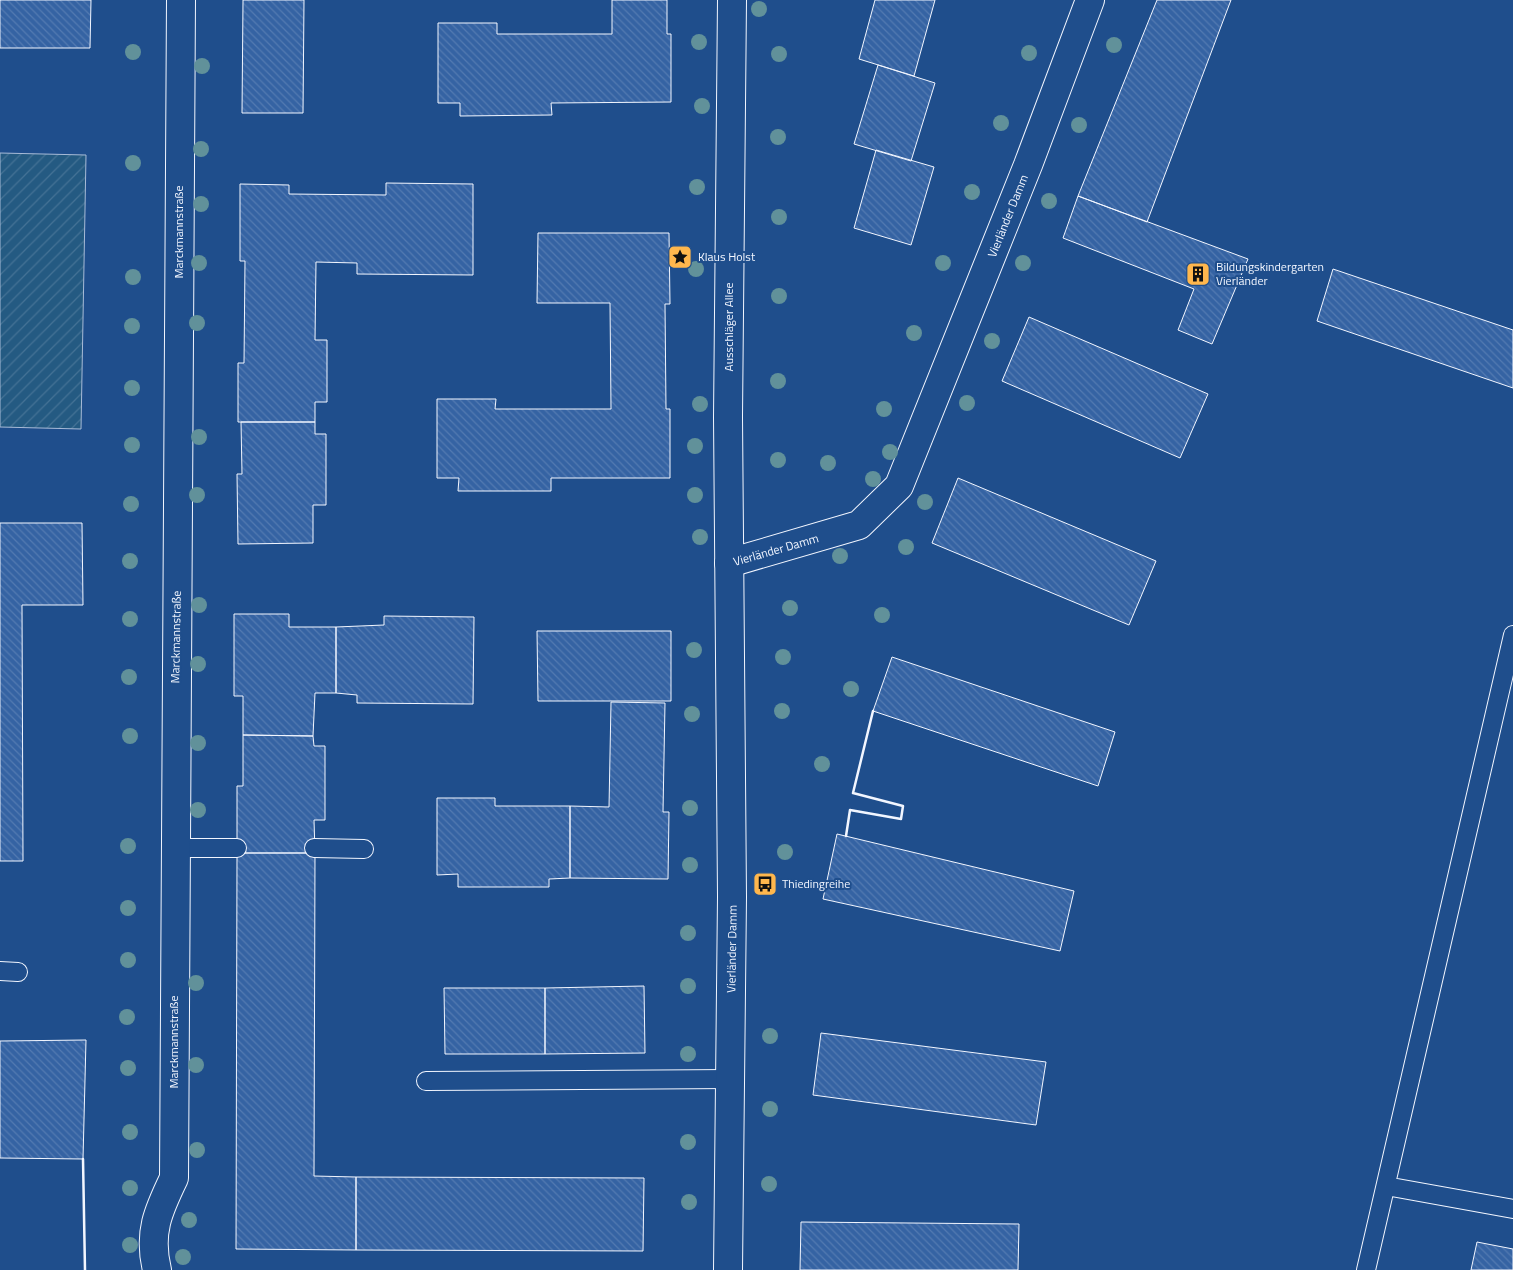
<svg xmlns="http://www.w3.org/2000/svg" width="1513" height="1270" font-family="'Titillium Web',sans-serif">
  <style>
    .garden { fill: url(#garden-furrows); stroke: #a8bbd7 }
    .building { fill: url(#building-back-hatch); stroke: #f2f6ff }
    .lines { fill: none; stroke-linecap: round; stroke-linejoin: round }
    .lane-casing { stroke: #f2f6ff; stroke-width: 20 }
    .street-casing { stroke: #f2f6ff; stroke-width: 30 }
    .secondary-casing { stroke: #f2f6ff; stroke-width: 30 }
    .lane { stroke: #1f4e8c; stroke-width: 18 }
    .street { stroke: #1f4e8c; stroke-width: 28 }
    .secondary { stroke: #1f4e8c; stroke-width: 28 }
    .wall { stroke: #f2f6ff; stroke-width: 2.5 }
    .tree { fill: #61919a }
    .labels { text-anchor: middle; stroke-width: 4; stroke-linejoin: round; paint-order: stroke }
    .street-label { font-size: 12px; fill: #f2f6ff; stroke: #1f4e8c }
    .poi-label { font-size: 12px; fill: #f2f6ff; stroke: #1f4e8c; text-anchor: start }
  </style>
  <defs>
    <pattern id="garden-furrows" width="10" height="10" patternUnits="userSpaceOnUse" patternTransform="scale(1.25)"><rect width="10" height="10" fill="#245a82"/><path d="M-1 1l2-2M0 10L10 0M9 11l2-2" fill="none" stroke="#447295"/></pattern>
    <pattern id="building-back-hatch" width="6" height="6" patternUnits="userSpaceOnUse" patternTransform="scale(1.25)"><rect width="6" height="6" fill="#3563a3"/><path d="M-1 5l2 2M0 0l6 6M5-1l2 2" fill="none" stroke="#537ab1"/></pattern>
  </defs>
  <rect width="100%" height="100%" fill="#1f4e8c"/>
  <!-- garden -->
  <path class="garden" d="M0 153 86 155 81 429 0 427Z"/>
  <!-- building -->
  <path class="building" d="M0 0H91L90 48H0Z
    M243 0H304L303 113H242Z
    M612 0H667V34H671V102L551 103 552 115 460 116V103H438V23H497V34H612Z
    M875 0H935L914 76 859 59Z
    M1157 0H1231L1147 222 1078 196Z
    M878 65 935 83 911 161 854 144Z
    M876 150 934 167 911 245 854 228Z
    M386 183 473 184V275L357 274V263L316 262 315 340H327V402H315V422H238V363H244L245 261H240V184L289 185V194L386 195Z
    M1078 196 1248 259 1212 344 1178 330 1194 289 1063 238Z
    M538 233H669L670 304H665L666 409H670V478H551V491H458L459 478H437V399H496L495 409H611L610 303H537Z
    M1333 269 1513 330V388L1317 321Z
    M1029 317 1208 394 1180 458 1002 381Z
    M241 422H315V434H326V505H313V543L238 544 237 474H242Z
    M958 478 1156 561 1129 625 932 543Z
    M0 523H82L83 605H22L23 861H0Z
    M234 614H289V627H336V693H315L313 736 243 735V696H234Z
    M384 616 474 617 473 704 357 703V695L336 693V627L384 625Z
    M537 631H671V701H538Z
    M892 657 1115 732 1098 786 873 711Z
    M611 702 665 703 663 812H669L668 879 570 878V806L609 807Z
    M243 735 313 736 314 746H325V820H314L315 853H237V786H243Z
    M437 798H495V806H570V878L549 879V887H458V874L437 875Z
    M837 834 1074 891 1060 951 823 899Z
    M237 853H315L314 1176 356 1177V1250L236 1249Z
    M644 986 645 1053 545 1054V988Z
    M444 988H545V1054H445Z
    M821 1033 1046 1062 1036 1125 813 1095Z
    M86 1040 83 1159 0 1158V1041Z
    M356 1177 644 1178 643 1251 356 1250Z
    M801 1222 1019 1224 1018 1270H800Z
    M1477 1242 1513 1249V1270H1471Z"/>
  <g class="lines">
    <!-- lane casing -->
    <g class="lane-casing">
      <path id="lane" d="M174 848H237
        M314 848 364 849
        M0 971 18 972
        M426 1081 730 1079
        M1386 1186 1513 1209
        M1366 1270 1513 635"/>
    </g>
    <!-- street casing -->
    <g class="street-casing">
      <path id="street" d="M729 563 859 525 899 486 1028 165 1090 0
        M157 1270C148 1233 158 1211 174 1178L181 0"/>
    </g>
    <!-- secondary casing -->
    <g class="secondary-casing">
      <path id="secondary" d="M728 1270 732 897 728 417 732 0"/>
    </g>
    <!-- lane -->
    <use href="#lane" class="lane"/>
    <!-- street -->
    <use href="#street" class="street"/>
    <!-- secondary -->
    <use href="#secondary" class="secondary"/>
    <!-- wall -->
    <path class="wall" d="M846 836 850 810 901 819 903 806 853 793 873 711
      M83 1159 85 1270"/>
  </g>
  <!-- trees -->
  <g class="tree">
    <circle cx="759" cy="9" r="8"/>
    <circle cx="699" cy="42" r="8"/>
    <circle cx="1114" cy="45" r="8"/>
    <circle cx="133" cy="52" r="8"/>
    <circle cx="1029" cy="53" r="8"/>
    <circle cx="779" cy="54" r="8"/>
    <circle cx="202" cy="66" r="8"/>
    <circle cx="702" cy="106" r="8"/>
    <circle cx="1001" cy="123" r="8"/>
    <circle cx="1079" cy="125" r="8"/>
    <circle cx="778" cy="137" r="8"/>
    <circle cx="201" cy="149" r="8"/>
    <circle cx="133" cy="163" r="8"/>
    <circle cx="697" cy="187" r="8"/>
    <circle cx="972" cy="192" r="8"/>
    <circle cx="1049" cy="201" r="8"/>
    <circle cx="201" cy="204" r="8"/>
    <circle cx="779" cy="217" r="8"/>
    <circle cx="199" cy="263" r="8"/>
    <circle cx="943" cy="263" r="8"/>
    <circle cx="1023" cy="263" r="8"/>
    <circle cx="696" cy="269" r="8"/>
    <circle cx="133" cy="277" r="8"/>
    <circle cx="779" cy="296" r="8"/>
    <circle cx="197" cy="323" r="8"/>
    <circle cx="132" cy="326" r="8"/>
    <circle cx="914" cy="333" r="8"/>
    <circle cx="992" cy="341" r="8"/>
    <circle cx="778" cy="381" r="8"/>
    <circle cx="132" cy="388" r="8"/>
    <circle cx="967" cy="403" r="8"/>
    <circle cx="700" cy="404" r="8"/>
    <circle cx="884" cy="409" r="8"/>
    <circle cx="199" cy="437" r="8"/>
    <circle cx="132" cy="445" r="8"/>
    <circle cx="695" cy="446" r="8"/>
    <circle cx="890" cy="452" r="8"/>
    <circle cx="778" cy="460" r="8"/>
    <circle cx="828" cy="463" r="8"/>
    <circle cx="873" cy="479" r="8"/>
    <circle cx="197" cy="495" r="8"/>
    <circle cx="695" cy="495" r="8"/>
    <circle cx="925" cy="502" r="8"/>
    <circle cx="131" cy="504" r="8"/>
    <circle cx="700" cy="537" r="8"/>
    <circle cx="906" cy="547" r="8"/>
    <circle cx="840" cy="556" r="8"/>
    <circle cx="130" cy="561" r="8"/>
    <circle cx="199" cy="605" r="8"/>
    <circle cx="790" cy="608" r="8"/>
    <circle cx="882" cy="615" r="8"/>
    <circle cx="130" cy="619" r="8"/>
    <circle cx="694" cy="650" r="8"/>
    <circle cx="783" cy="657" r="8"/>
    <circle cx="198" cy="664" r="8"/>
    <circle cx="129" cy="677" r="8"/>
    <circle cx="851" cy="689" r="8"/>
    <circle cx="782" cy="711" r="8"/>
    <circle cx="692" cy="714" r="8"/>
    <circle cx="130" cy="736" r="8"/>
    <circle cx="198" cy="743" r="8"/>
    <circle cx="822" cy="764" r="8"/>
    <circle cx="690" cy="808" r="8"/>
    <circle cx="198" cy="810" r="8"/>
    <circle cx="128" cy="846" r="8"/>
    <circle cx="785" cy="852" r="8"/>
    <circle cx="690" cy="865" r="8"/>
    <circle cx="128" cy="908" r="8"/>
    <circle cx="688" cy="933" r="8"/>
    <circle cx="128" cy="960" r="8"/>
    <circle cx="196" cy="983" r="8"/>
    <circle cx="688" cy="986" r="8"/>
    <circle cx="127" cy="1017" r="8"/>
    <circle cx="770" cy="1036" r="8"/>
    <circle cx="688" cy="1054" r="8"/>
    <circle cx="196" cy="1065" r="8"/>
    <circle cx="128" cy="1068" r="8"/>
    <circle cx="770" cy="1109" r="8"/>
    <circle cx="130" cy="1132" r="8"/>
    <circle cx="688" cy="1142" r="8"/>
    <circle cx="197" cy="1150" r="8"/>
    <circle cx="769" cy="1184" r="8"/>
    <circle cx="130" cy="1188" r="8"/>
    <circle cx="689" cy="1202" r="8"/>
    <circle cx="189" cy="1220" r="8"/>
    <circle cx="130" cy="1245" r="8"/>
    <circle cx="183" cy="1257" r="8"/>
  </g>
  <!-- icons -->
  <defs>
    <g id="sight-square" transform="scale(1.25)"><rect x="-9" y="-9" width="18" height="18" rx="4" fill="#ffb74d" stroke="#1f4e8c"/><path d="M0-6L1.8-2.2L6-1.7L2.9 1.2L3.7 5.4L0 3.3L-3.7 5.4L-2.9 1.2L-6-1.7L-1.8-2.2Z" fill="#111"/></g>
    <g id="building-square" transform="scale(1.25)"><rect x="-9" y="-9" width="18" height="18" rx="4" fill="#ffb74d" stroke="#1f4e8c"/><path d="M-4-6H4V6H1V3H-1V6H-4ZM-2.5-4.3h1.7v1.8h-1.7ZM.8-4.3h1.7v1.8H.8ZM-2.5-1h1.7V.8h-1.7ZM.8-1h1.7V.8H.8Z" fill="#111"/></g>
    <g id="bus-square" transform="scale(1.25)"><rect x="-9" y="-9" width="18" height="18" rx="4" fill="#ffb74d" stroke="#1f4e8c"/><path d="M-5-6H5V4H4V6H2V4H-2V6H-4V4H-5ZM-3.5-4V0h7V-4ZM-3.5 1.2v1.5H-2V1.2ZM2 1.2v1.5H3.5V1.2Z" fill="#111"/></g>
  </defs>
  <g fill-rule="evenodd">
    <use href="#sight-square" x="680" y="257"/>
    <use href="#building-square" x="1198" y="274"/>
    <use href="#bus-square" x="765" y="884"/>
  </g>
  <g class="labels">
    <!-- street labels -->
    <g class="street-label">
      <text transform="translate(1008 216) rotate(-68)" y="4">Vierländer Damm</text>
      <text transform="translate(179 232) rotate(-90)" y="4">Marckmannstraße</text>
      <text transform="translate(729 327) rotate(-90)" y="4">Ausschläger Allee</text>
      <text transform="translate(776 550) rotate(-16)" y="4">Vierländer Damm</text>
      <text transform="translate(176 637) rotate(-89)" y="4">Marckmannstraße</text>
      <text transform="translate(732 949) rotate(-89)" y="4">Vierländer Damm</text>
      <text transform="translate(174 1042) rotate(-90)" y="4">Marckmannstraße</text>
    </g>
    <!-- poi labels -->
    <g class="poi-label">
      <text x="698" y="261">Klaus Holst</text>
      <text x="1216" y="271">Bildungskindergarten<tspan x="1216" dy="14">Vierländer</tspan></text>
      <text x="782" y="888">Thiedingreihe</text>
    </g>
  </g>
</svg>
